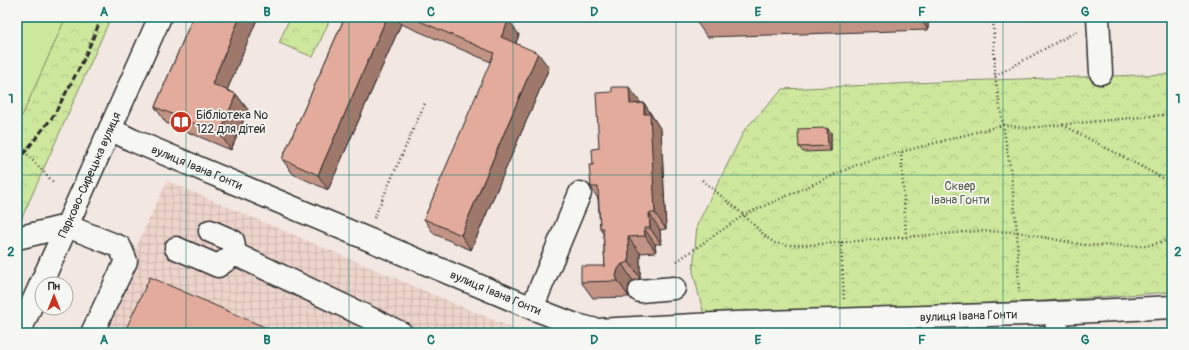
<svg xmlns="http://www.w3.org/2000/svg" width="1189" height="350" font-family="Pangolin,sans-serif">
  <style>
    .industrial { fill: url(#industrial-grid) }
    .forest { fill: url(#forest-crowns); stroke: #7c8964 }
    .garden { fill: #cde79d; stroke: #7c8964 }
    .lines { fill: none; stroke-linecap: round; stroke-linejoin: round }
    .minor-casing { stroke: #2b2b2b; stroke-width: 25 }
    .path { stroke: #2b2b2b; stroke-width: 2.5; stroke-dasharray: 1 3; stroke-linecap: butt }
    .minor { stroke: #f6f6f2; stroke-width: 22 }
    .rail { stroke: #2b2b2b; stroke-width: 3; stroke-dasharray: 6 3; stroke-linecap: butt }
    .wall { fill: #c39385; stroke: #2b2b2b }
    .shaded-wall { fill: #9f786c; stroke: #2b2b2b }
    .building { fill: #e3ab9b; stroke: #2b2b2b }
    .grid { fill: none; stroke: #0f766e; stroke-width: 1; stroke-opacity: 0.55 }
    .labels { text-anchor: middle; stroke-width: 3.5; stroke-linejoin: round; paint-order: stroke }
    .poi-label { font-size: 12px; fill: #2b2b2b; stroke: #f6f6f2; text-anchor: start }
    .street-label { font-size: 12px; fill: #2b2b2b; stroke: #f6f6f2 }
    .park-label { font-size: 12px; fill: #545a48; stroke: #f6f6f2 }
    .neatline { fill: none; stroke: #0f766e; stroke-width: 1.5 }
    .grid-label { font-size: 13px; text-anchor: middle; font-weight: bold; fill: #0f766e }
  </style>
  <defs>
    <pattern id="industrial-grid" width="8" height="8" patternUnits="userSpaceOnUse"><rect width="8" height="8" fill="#eed5cc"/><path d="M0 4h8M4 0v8" fill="none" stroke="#ccb7af"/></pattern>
    <pattern id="forest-crowns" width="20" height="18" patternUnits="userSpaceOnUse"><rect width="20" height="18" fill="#cde79d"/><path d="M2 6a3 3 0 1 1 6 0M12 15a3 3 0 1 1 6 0" fill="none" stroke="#b0c687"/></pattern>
  </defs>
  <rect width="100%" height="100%" fill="#f2e7e1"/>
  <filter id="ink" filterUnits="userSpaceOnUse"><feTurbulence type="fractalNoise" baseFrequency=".025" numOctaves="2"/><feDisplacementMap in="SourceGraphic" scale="8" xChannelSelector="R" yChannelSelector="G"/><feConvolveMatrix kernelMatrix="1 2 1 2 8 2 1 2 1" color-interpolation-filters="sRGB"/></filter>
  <g filter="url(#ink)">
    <!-- industrial -->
    <path class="industrial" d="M167 181 524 333H96Z"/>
    <!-- forest -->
    <path class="forest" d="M17 17H111L20 222 17 223Z
      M290 17H331L313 57 279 43Z
      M1172 74V292L1043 301 704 315 693 272 697 225 745 129 783 89 960 81Z"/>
    <!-- garden -->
    <path class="garden" d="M17 17H66L22 116 17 114Z"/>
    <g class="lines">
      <!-- minor casing -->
      <g class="minor-casing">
        <g id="minor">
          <path d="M1098 17 1101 73"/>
          <path id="s1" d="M110 129 132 140 532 308 573 324 596 330 735 323 1056 313 1172 307"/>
          <path d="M210 231 233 241 235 254 401 333"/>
          <path d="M17 238 67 226 120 247 126 261 92 333"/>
          <path d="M176 248 218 266 235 254"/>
          <path d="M640 291 674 288"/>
          <path d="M532 308 580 193"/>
          <path d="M1056 313 1057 333"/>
          <path id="s2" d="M19 333 160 17"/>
        </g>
      </g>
      <!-- path -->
      <path class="path" d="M993 17 995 76 1011 173 1017 232 1019 293
        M995 76 1079 30
        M1063 125 1172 183
        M17 149 25 152 54 183
        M901 152 906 236
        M702 180 744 215 766 237 775 243 788 245H809L979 231 1017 232 1084 245 1146 246 1172 239
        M374 218 425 103
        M841 242 844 300
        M677 261 744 215 863 162 1003 125 1027 128 1172 114"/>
      <!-- minor -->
      <use href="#minor" class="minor"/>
      <!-- rail -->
      <path class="rail" d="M17 161 25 152 54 115 83 61 102 17"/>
    </g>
    <!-- wall -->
    <path class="wall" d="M193 17H258L227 90 236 94 248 110 231 150 166 123 155 107Z
      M345 17H504V18L519 35 516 43 549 68 471 250 434 234 424 219 491 62 401 24 328 190 293 174 282 159Z
      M696 17H928V30L707 37 696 21Z
      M1011 17H1051V18L1012 20Z
      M641 103H644L661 130 666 229 660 230 661 244H655L656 252 640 253V278L633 281 629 285 628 292 629 297 593 298 581 282 605 266 603 233 600 228 598 199 591 187 593 165 599 148Z
      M831 132V151L803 152 799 147Z"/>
    <!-- shaded-wall -->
    <path class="shaded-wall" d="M240 17H258L223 100 212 84Z
      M387 17H396L401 24 328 190 318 175Z
      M919 17H928V30Z
      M509 20 519 35 512 52 501 37Z
      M538 53 549 68 471 250 461 235Z
      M629 87 641 103V120L630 104Z
      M236 94 248 110 231 150 220 134Z
      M644 103 661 130 666 229 655 213Z
      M827 128 831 132V151L828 146Z
      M649 213 660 230 661 244 650 228Z
      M644 228 655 244 656 252 645 236Z
      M628 237 640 253V278L629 262Z
      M622 264 633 281 629 285 628 292 629 297 618 281 616 276 618 269Z"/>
    <!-- building -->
    <path class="building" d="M193 17H240L212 84 236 94 220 134 155 107Z
      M345 17H387L318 175 282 159Z
      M410 17H502L509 20 501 37 538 53 461 235 424 219 494 53Z
      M696 17H832L696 21Z
      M612 87H629L630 104 644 103V114H650L655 213H649L650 228H644L645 236 628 237 629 262 622 264 618 269 616 276 618 281 581 282V266H605L603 228H600L598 187H591L589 165H593L592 149 599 148 596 93 612 92Z
      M827 128 828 146 799 147 798 129Z
      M150 277 278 333H124Z"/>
  </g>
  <!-- grid -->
  <path class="grid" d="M186 17V333M349 17V333M513 17V333M676 17V333M840 17V333M1003 17V333M17 175H1172"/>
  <!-- icons -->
  <defs>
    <g id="library-disc" transform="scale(1.15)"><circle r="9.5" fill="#c8321e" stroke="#f6f6f2"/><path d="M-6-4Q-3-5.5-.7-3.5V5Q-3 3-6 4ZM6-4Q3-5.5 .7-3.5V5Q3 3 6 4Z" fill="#fff"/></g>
  </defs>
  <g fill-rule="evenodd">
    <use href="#library-disc" x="181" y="122"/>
  </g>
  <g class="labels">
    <!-- poi labels -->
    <g class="poi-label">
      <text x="196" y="119">Бібліотека №<tspan x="196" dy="14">122 для дітей</tspan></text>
    </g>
    <!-- street labels -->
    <g class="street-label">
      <text dy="4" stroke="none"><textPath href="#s1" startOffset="95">вулиця Івана Гонти</textPath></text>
      <text dy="4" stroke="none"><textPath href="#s2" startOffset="173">Парково-Сирецька вулиця</textPath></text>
      <text dy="4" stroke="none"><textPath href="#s1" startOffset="419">вулиця Івана Гонти</textPath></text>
      <text dy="4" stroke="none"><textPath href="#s1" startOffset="899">вулиця Івана Гонти</textPath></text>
    </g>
    <!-- park labels -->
    <g class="park-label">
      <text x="960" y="190">Сквер<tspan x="960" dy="14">Івана Гонти</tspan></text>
    </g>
  </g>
  <!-- margin -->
  <rect width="1189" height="350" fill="none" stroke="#f6f6f2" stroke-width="44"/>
  <!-- north arrow -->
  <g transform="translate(54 296)"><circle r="19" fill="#f6f6f2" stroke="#a5a5a2"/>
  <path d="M0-3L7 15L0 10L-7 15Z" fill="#c8321e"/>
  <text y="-6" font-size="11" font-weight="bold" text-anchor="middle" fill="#2b2b2b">Пн</text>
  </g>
  <rect x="22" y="22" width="1145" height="306" class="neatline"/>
  <g class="grid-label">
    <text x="104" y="16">A</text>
    <text x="267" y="16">B</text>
    <text x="431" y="16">C</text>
    <text x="594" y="16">D</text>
    <text x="758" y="16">E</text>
    <text x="922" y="16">F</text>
    <text x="1085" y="16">G</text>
    <text x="11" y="103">1</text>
    <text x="1178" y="103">1</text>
    <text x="11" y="256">2</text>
    <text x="1178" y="256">2</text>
    <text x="104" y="344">A</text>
    <text x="267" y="344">B</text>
    <text x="431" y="344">C</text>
    <text x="594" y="344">D</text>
    <text x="758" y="344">E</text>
    <text x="922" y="344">F</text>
    <text x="1085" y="344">G</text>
  </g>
</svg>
